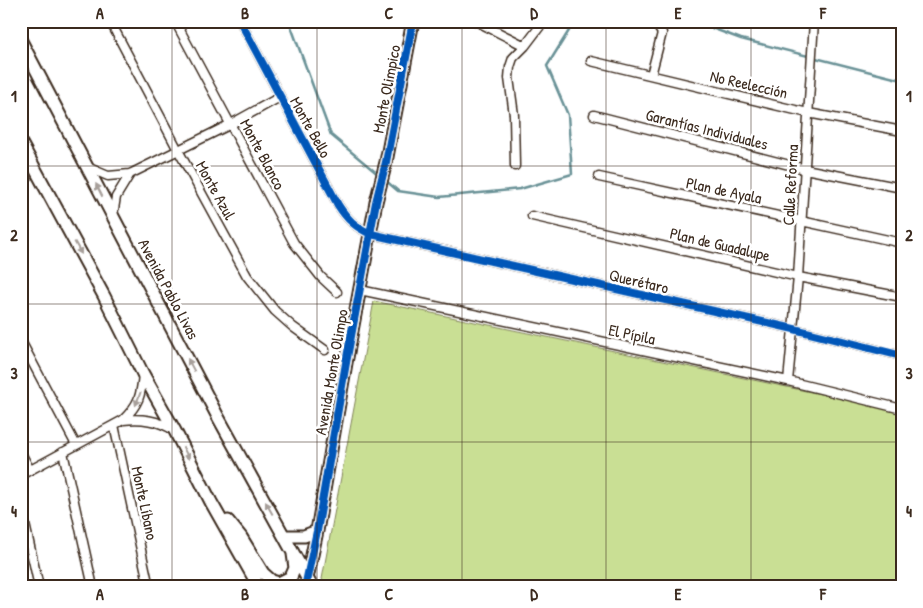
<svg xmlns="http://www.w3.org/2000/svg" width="923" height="608" font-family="'Patrick Hand',sans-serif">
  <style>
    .green { fill: #c9df94; stroke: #828459 }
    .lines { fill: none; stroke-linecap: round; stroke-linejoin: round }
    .stream { stroke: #6a9297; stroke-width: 2.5 }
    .street-casing { stroke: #3b2a1e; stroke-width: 11 }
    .secondary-casing { stroke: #3b2a1e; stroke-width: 15 }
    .street { stroke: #fff; stroke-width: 8 }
    .secondary { stroke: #fff; stroke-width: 11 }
    .cycleway-casing { stroke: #fff; stroke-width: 11 }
    .cycleway { stroke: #0057b8; stroke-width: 8 }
    .oneway { fill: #a79f9a }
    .grid { fill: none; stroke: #3b2a1e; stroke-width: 1; stroke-opacity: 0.55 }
    .labels { text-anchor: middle; stroke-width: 5; stroke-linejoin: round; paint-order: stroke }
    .street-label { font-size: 16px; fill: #3b2a1e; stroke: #fff }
    .neatline { fill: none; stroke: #3b2a1e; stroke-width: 2 }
    .grid-label { font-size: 16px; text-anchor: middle; font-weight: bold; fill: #3b2a1e }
  </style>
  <rect width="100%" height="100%" fill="#fff"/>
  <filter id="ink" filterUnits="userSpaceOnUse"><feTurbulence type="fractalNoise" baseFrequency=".02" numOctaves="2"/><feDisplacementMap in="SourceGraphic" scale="10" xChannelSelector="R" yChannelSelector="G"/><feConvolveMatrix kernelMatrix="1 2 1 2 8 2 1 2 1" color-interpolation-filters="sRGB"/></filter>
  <g filter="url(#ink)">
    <!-- green -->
    <path class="green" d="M374 301 902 411V587H326L322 579Z"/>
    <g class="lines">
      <!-- stream -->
      <path class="stream" d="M289 21 331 135 379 175
        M693 21 741 39 902 80
        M385 180 398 191 439 197 520 189 572 174 568 115 547 66 575 21"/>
      <!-- street casing -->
      <g class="street-casing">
        <path id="street" d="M110 21 178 150 247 276 275 311 293 327 325 350
          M175 21 294 243 321 277 337 292
          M240 21 338 205C347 219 355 227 371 234L794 329 902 356
          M476 21 525 46
          M648 21 655 23 662 33 651 75
          M591 61 808 113 902 131
          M594 115 805 169 902 188
          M515 166 514 115 509 78 510 67 513 58 525 46 544 21
          M87 167 108 176 130 174 231 124 280 97
          M599 177 902 243
          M113 215 116 197 130 174
          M532 216 798 277 902 297
          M360 290 788 381 898 408
          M21 341 76 445
          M788 381 798 277 814 21
          M123 420C142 418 157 420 174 430
          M114 425 149 587
          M63 452 93 587
          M21 453 30 470
          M21 475 123 420C139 404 141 396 143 374
          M21 506 39 587"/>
      </g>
      <!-- secondary casing -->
      <g class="secondary-casing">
        <path id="secondary" d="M21 41 217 415 312 587
          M21 143 104 296 143 374 175 431 211 502 259 587
          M228 521 241 537 263 573 272 581 279 583 291 577 295 568 293 554
          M285 536H304L317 531
          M307 579 317 531 346 363 376 202 386 162 413 21"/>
      </g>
      <!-- street -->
      <use href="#street" class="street"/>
      <!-- secondary -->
      <use href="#secondary" class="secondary"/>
      <!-- cycleway casing -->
      <g class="cycleway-casing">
        <path id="cycleway" d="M240 21 338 205C347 219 355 227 371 234L794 329 902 356
          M305 587 317 531 346 363 376 202 386 162 413 21"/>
      </g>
      <!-- cycleway -->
      <use href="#cycleway" class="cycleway"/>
    </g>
    <!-- one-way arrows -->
    <defs><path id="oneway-solid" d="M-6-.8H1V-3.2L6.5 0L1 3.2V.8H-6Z" transform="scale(1.25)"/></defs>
    <g class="oneway">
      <use href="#oneway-solid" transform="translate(99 190) rotate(-117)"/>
      <use href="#oneway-solid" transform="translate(78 248) rotate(61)"/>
      <use href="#oneway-solid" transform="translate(191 365) rotate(-118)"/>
      <use href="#oneway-solid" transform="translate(138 399) rotate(111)"/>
      <use href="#oneway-solid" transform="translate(186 453) rotate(63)"/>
      <use href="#oneway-solid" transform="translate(269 508) rotate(-119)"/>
    </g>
  </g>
  <!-- grid -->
  <path class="grid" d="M172 21V587M317 21V587M462 21V587M606 21V587M751 21V587M21 166H902M21 304H902M21 442H902"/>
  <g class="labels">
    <!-- street labels -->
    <g class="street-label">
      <text transform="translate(749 84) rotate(13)" y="6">No Reelección</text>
      <text transform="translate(386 89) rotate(-79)" y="6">Monte Olimpico</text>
      <text transform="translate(311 127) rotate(61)" y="6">Monte Bello</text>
      <text transform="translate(707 129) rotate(14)" y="6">Garantías Individuales</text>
      <text transform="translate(263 154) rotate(62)" y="6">Monte Blanco</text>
      <text transform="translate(790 185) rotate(-87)" y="6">Calle Reforma</text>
      <text transform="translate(216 190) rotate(61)" y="6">Monte Azul</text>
      <text transform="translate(724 190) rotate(12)" y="6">Plan de Ayala</text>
      <text transform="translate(720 244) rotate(13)" y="6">Plan de Guadalupe</text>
      <text transform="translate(639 281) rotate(13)" y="6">Querétaro</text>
      <text transform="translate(169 289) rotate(62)" y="6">Avenida Pablo Livas</text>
      <text transform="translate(632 334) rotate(12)" y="6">El Pípila</text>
      <text transform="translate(331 372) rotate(-80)" y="6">Avenida Monte Olimpo</text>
      <text transform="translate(145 503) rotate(78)" y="6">Monte Líbano</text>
    </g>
  </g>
  <!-- margin -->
  <rect width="923" height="608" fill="none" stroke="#fff" stroke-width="55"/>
  <rect x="28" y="28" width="868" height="552" class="neatline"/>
  <g class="grid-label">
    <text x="100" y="19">A</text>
    <text x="245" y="19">B</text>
    <text x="389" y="19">C</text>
    <text x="534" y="19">D</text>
    <text x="678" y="19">E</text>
    <text x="823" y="19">F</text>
    <text x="14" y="102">1</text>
    <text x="909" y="102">1</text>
    <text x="14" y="241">2</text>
    <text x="909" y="241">2</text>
    <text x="14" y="379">3</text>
    <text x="909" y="379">3</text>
    <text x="14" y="517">4</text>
    <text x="909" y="517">4</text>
    <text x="100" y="600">A</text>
    <text x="245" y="600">B</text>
    <text x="389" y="600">C</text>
    <text x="534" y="600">D</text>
    <text x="678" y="600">E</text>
    <text x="823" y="600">F</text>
  </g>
</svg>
